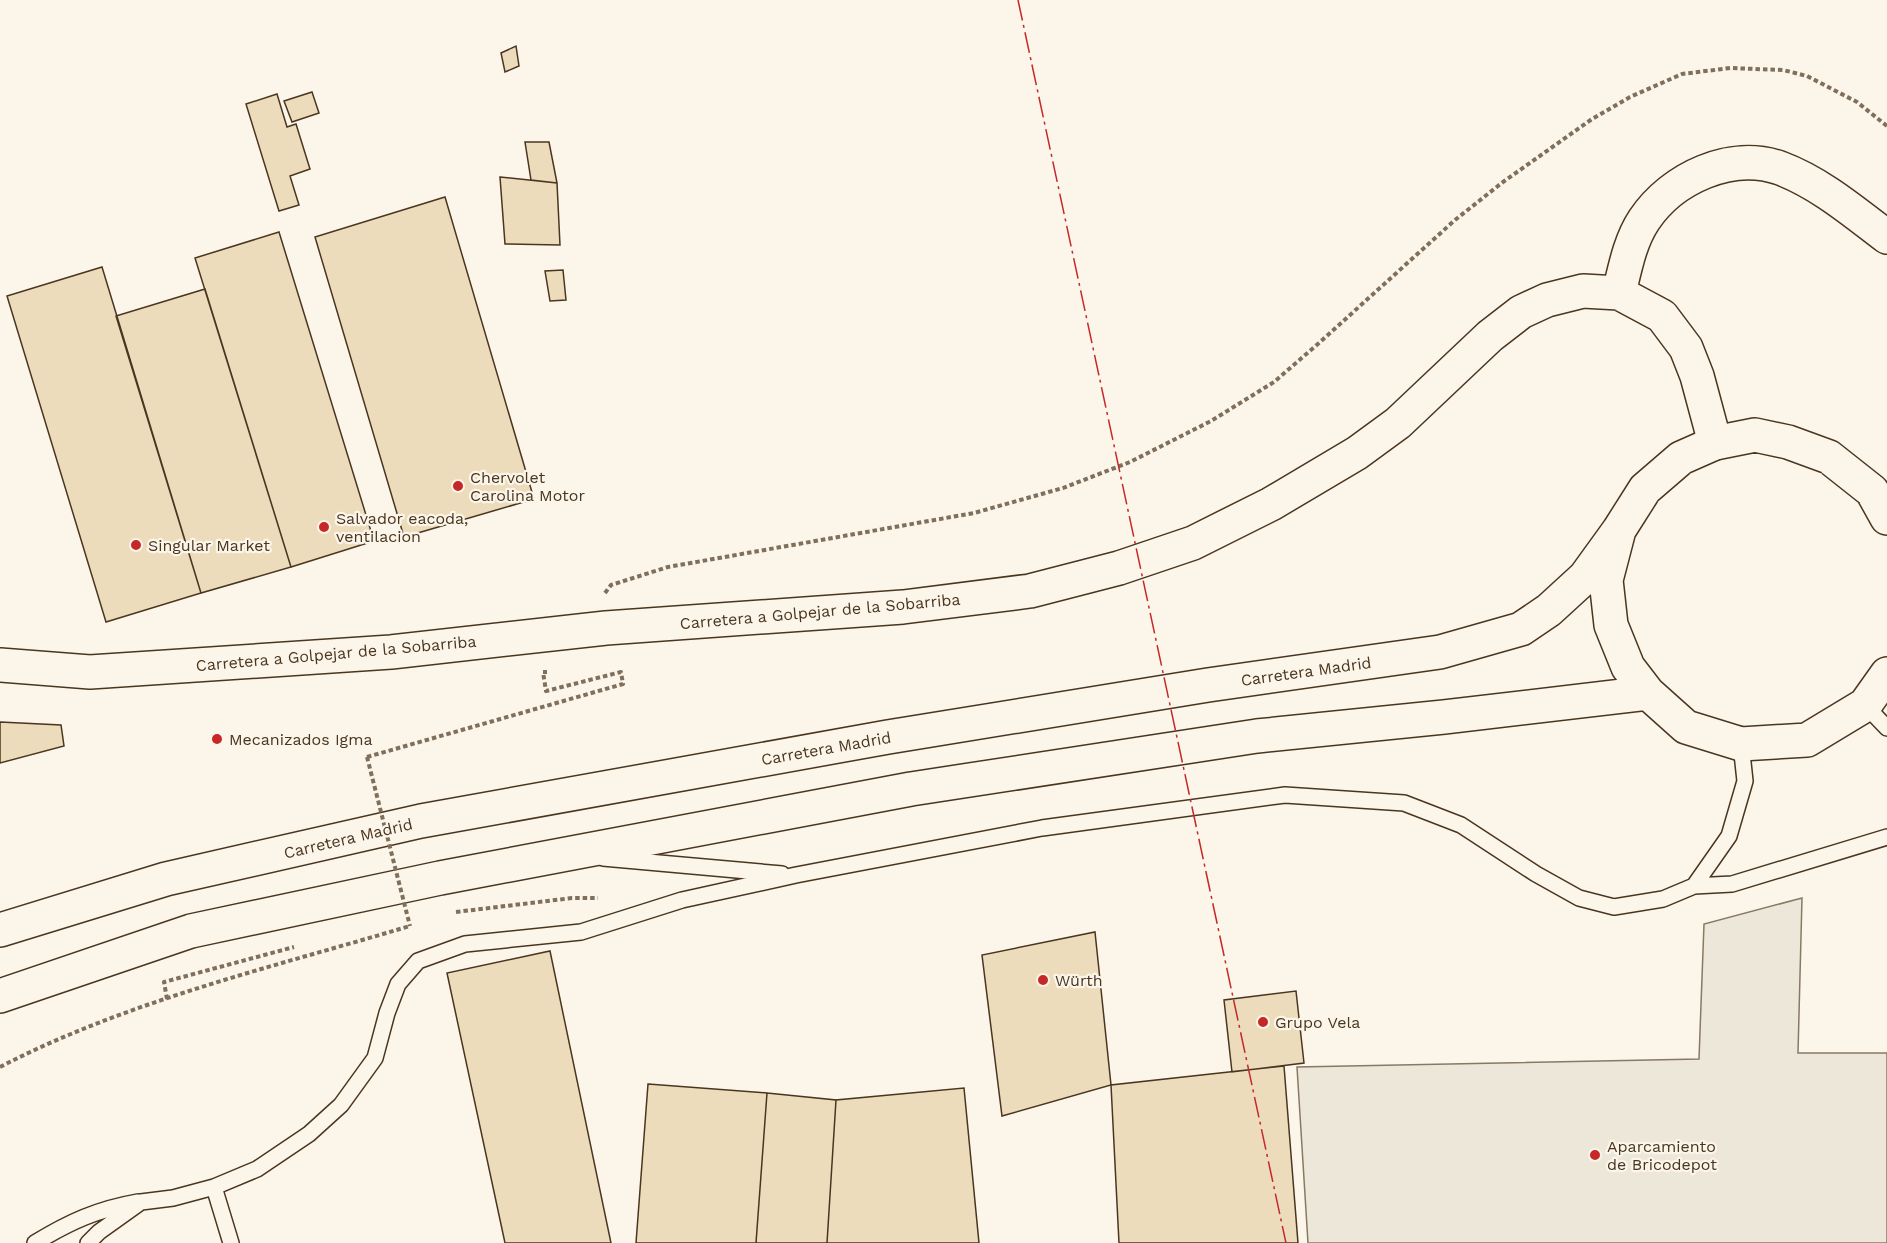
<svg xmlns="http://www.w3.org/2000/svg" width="1887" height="1243" font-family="'Work Sans',sans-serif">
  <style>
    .parking { fill: #ede7d9; stroke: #887966; stroke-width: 1.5 }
    .building { fill: #ecdcbc; stroke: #4a3520; stroke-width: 1.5 }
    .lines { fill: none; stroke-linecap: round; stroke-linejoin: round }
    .service-casing { stroke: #4a3520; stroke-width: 18 }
    .tertiary-casing { stroke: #4a3520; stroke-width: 36 }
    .trunk-casing { stroke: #4a3520; stroke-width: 36 }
    .path { stroke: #7f6f5c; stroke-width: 4; stroke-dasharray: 4.5 3; stroke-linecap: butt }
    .service { stroke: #fbf6e9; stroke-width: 15 }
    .tertiary { stroke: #fbf6e9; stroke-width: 33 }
    .trunk { stroke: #fbf6e9; stroke-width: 33 }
    .path-bridge { stroke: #7f6f5c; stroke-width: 4; stroke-dasharray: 4.5 3; stroke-linecap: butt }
    .power { stroke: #c62828; stroke-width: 1.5; stroke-dasharray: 21 4.5 3 4.5; stroke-linecap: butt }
    .poi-dot { fill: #c62828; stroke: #fbf6e9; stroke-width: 2 }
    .labels { text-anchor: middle; stroke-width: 4.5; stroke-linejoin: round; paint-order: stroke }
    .poi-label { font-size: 16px; fill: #4a3520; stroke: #fbf6e9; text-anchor: start }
    .street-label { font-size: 16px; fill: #4a3520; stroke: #fbf6e9 }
  </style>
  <rect width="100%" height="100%" fill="#fbf6e9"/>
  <!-- parking -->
  <path class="parking" d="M1802 898 1798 1053H1887V1243H1308L1297 1067 1699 1059 1704 924Z"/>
  <!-- building -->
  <path class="building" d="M516 46 519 66 505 72 501 53Z
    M312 92 319 113 292 122 284 101Z
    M277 94 287 127 296 124 310 169 290 176 299 205 279 211 246 104Z
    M525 142H549L557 183 531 180Z
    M500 177 557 183 560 245 505 244Z
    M445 197 534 499 404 537 315 237Z
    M279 232 374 541 291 567 195 258Z
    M102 267 201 593 106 622 7 296Z
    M563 270 566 300 550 301 545 271Z
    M205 289 291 567 201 593 116 316Z
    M0 722 61 725 64 746 0 763Z
    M1095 932 1111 1085 1002 1116 982 955Z
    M550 951 611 1243H505L447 973Z
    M1296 991 1304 1063 1232 1072 1224 1000Z
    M1284 1066 1298 1243H1119L1111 1085Z
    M648 1084 767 1093 756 1243H636Z
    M964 1088 979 1243H827L836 1100Z
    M767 1093 836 1100 827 1243H756Z"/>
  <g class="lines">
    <!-- service casing -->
    <g class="service-casing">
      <path id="service" d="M1865 705 1887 728
        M603 858 782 874
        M1694 886 1732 884 1887 837
        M214 1187 231 1243
        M35 1243C69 1222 98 1209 138 1202
        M88 1243 99 1232 141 1202 173 1198 214 1187 257 1169 309 1134 341 1105 375 1058 387 1013 398 984 418 961 465 944 581 932 682 900 796 875 1042 828 1285 795 1404 803 1461 825 1536 874 1579 898 1614 907 1663 899 1694 886 1729 836 1745 781 1741 744"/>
    </g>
    <!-- tertiary casing -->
    <g class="tertiary-casing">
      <path id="tertiary" d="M1619 293C1625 268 1630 241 1644 220 1672 178 1731 151 1780 168 1820 183 1854 212 1887 237
        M0 665 90 672 391 652 606 628 903 607 1030 591 1119 568 1193 543 1271 504 1357 453 1398 423 1490 336 1521 312 1547 300 1583 291 1619 293 1662 316 1686 348 1697 376 1715 443"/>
    </g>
    <!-- trunk casing -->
    <g class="trunk-casing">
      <path id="trunk" d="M1887 518 1872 491 1829 457 1788 442 1755 435 1715 443 1681 458 1645 489 1619 530 1606 580 1611 625 1628 667 1648 693 1686 727 1741 744 1807 740 1865 705 1887 674
        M0 930 166 879 421 821 888 737 1208 685 1440 652 1521 629 1549 610 1585 577 1619 530
        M0 996 191 931 440 878 911 789 1257 736 1444 717 1648 693"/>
    </g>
    <!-- path -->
    <path class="path" d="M605 593 611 585 668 567 974 513 1063 488 1130 462 1211 421 1274 382 1319 343 1455 220 1503 182 1592 119 1630 97 1682 74 1730 68 1783 70 1807 76 1857 102 1887 126
      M367 757 623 684 621 672 546 691 543 672H547
      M456 912 572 898H598
      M167 999 164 982 294 947
      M0 1067C127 1001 273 967 410 926"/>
    <!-- service -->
    <use href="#service" class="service"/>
    <!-- tertiary -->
    <use href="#tertiary" class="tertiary"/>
    <!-- trunk -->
    <use href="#trunk" class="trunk"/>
    <!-- path-bridge -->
    <path class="path-bridge" d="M367 757 410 926"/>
    <!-- power -->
    <path class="power" d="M1018 0 1286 1243"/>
  </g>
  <!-- markers -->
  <g class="poi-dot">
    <circle cx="458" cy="486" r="6"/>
    <circle cx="324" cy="527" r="6"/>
    <circle cx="136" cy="545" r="6"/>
    <circle cx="217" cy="739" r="6"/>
    <circle cx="1043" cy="980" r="6"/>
    <circle cx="1263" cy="1022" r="6"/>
    <circle cx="1595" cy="1155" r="6"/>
  </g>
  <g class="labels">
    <!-- poi labels -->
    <g class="poi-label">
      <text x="470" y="483">Chervolet<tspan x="470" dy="18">Carolina Motor</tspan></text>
      <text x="336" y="524">Salvador eacoda,<tspan x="336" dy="18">ventilacion</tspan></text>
      <text x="148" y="551">Singular Market</text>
      <text x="229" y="745">Mecanizados Igma</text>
      <text x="1055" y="986">Würth</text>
      <text x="1275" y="1028">Grupo Vela</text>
      <text x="1607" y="1152">Aparcamiento<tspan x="1607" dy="18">de Bricodepot</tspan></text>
    </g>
    <!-- street labels -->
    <g class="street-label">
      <text transform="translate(820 611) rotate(-5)" y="6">Carretera a Golpejar de la Sobarriba</text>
      <text transform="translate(336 653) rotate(-5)" y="6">Carretera a Golpejar de la Sobarriba</text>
      <text transform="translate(1306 671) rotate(-8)" y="6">Carretera Madrid</text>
      <text transform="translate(826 748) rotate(-10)" y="6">Carretera Madrid</text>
      <text transform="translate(348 838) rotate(-13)" y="6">Carretera Madrid</text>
    </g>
  </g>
</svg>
